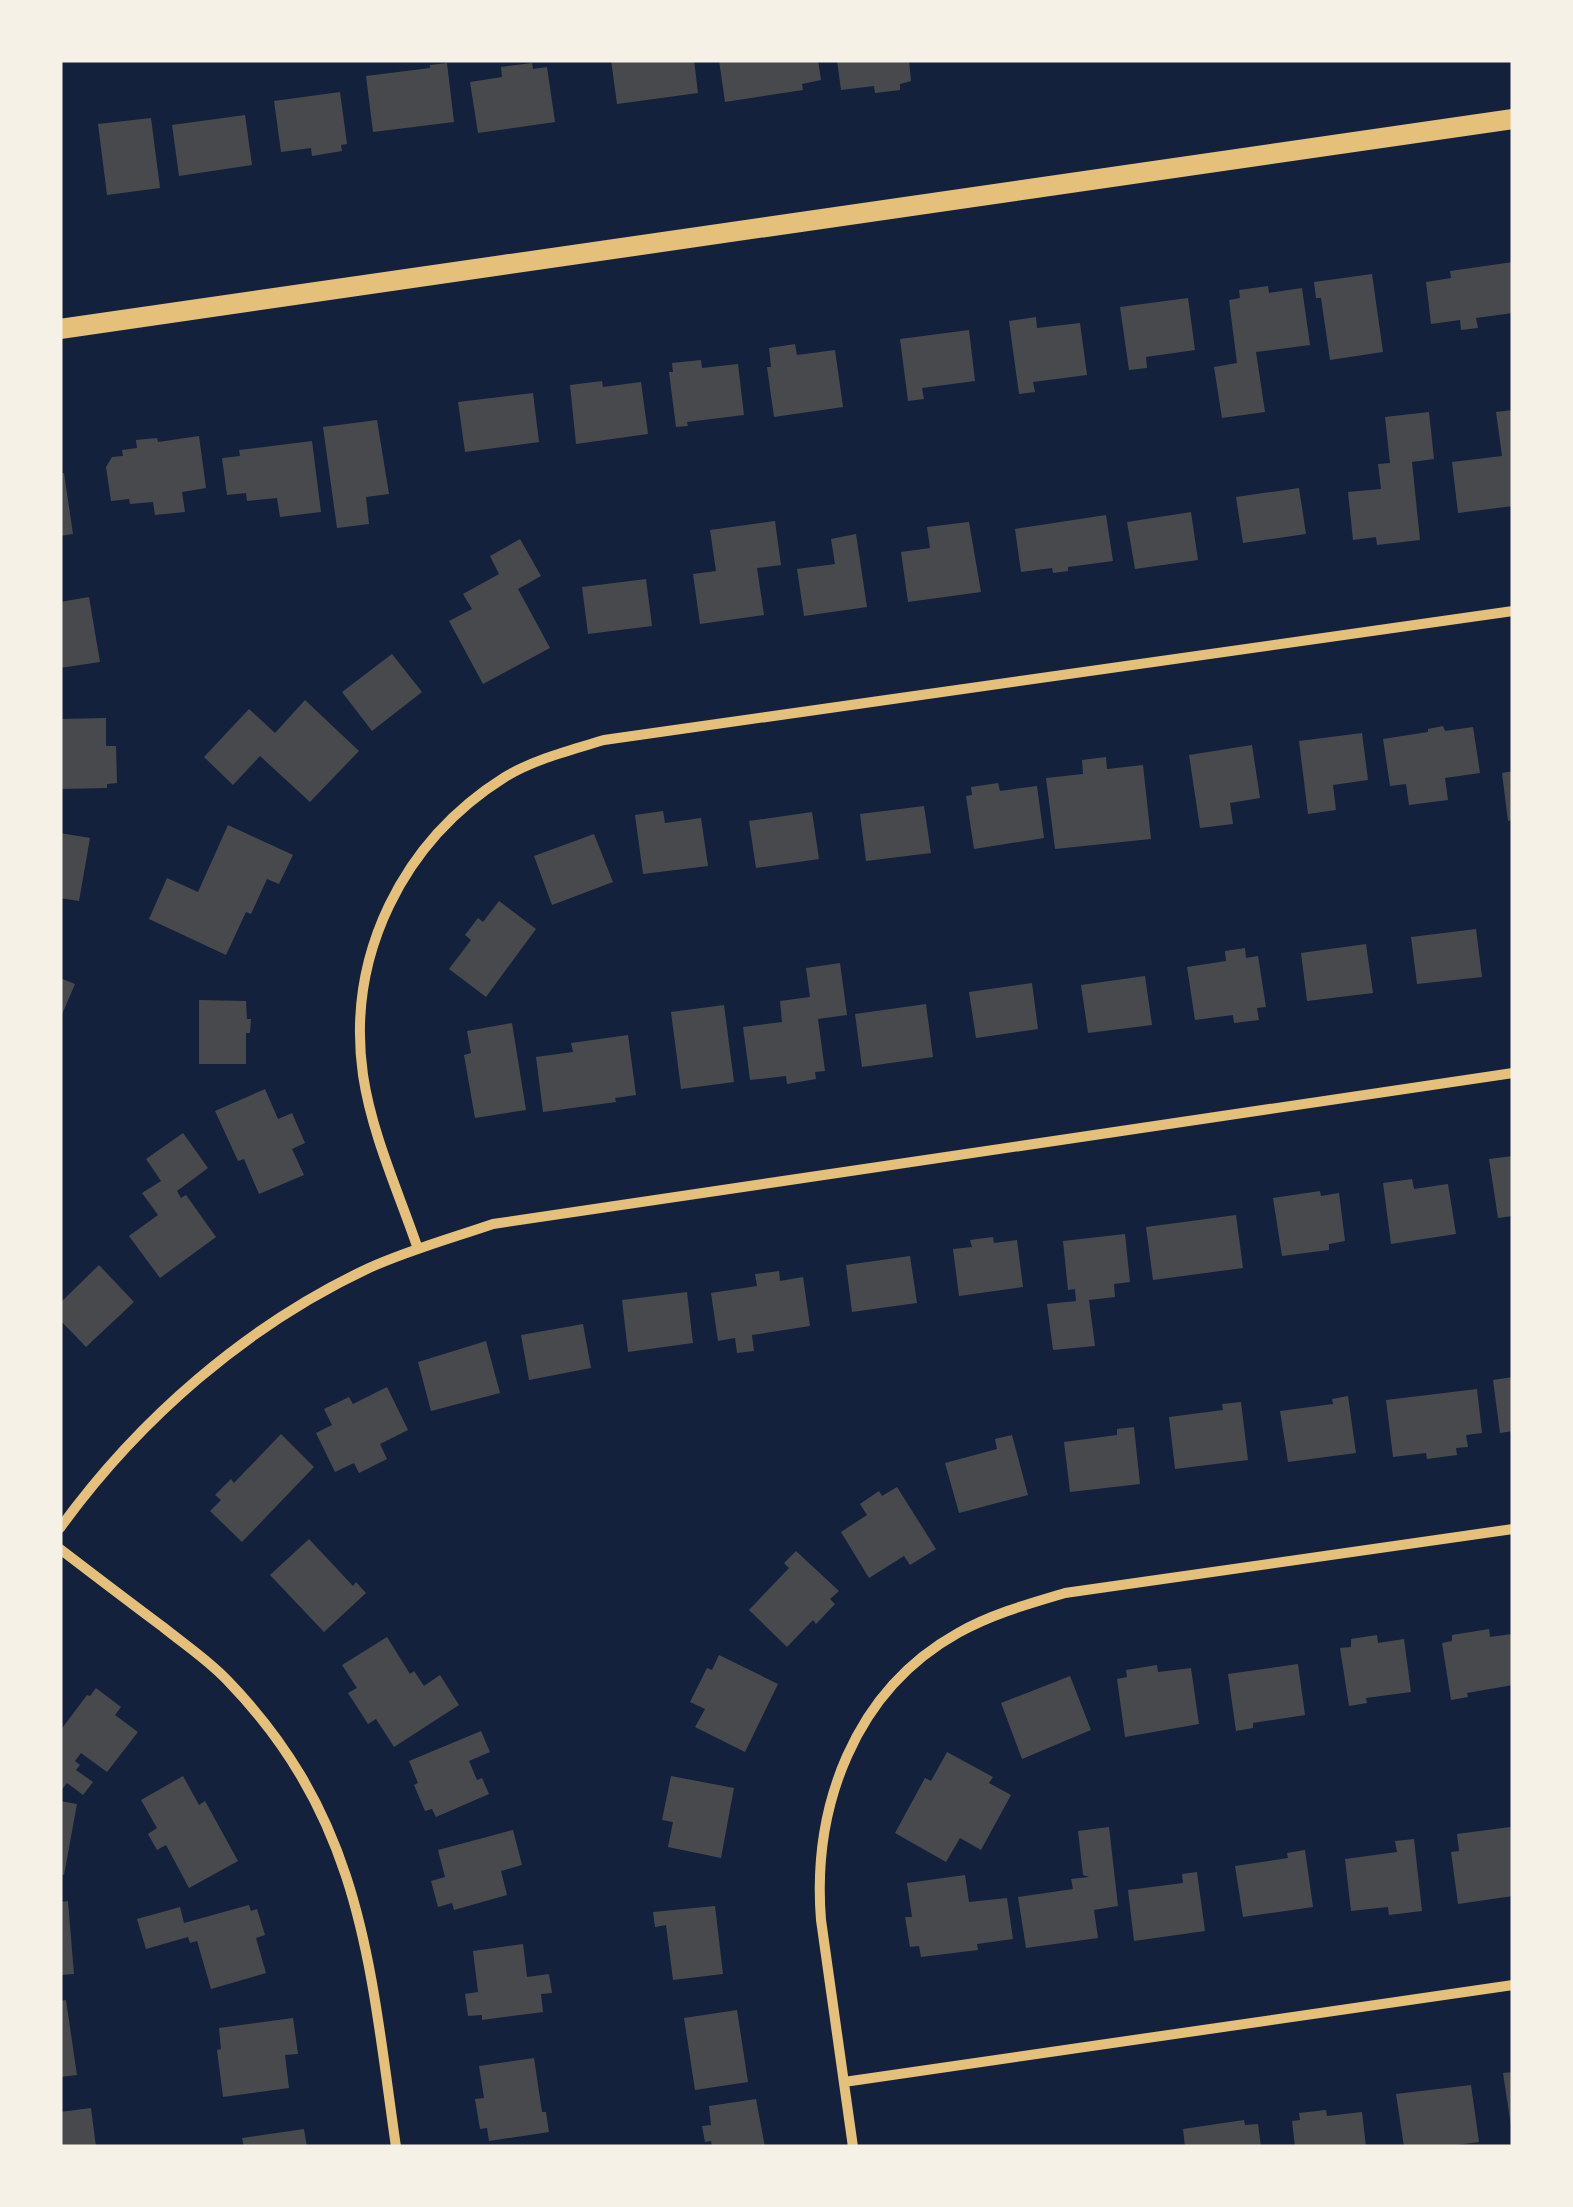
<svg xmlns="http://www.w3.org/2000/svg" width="1573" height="2207" font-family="Signika,sans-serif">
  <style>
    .building { fill: #48494c }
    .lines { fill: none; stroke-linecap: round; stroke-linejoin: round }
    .minor { stroke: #e5c07b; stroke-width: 10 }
    .secondary { stroke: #e5c07b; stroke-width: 20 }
  </style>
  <rect width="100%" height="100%" fill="#14213d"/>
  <!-- building -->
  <path class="building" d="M611 60H694L698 93 617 104Z
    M719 60H818L821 80 802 84 803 90 725 102Z
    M837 60H909L911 81 900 84V90L875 93 874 86 841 90Z
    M447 63 454 122 373 132 366 76 430 68V65Z
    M532 63 533 69 547 67 555 122 478 133 470 82 502 77 501 67Z
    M340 92 347 144 341 145 342 151 312 156 311 148 281 152 274 101Z
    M245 115 252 165 179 176 172 125Z
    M151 118 160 188 107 195 98 124Z
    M1513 262V313L1476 318 1478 328 1461 330 1460 320 1431 324 1426 282 1451 278 1450 271Z
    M1372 274 1383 352 1330 360 1321 298H1316L1314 282Z
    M1268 286 1269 293 1302 288 1310 345 1256 352 1265 412 1222 418 1214 367 1237 363 1229 300 1240 298 1239 290Z
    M1188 298 1195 350 1146 357 1147 368 1129 370 1120 307Z
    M1036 317 1037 328 1080 323 1087 375 1033 382 1035 392 1019 394 1009 321Z
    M969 330 975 381 922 388 924 399 908 401 900 339Z
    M795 344 797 355 835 350 843 407 774 417 767 367H771L769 348Z
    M701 360 702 368 738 364 744 415 687 422 688 426 676 427 669 372H673L672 363Z
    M602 381 603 387 641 382 648 434 576 444 570 385Z
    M533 393 539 442 465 452 458 402Z
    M1513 410V506L1458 513 1452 462 1502 456 1496 412Z
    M1429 412 1434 459 1412 462 1420 540 1377 545 1376 537 1353 540 1348 492 1381 489 1378 464 1390 463 1385 417Z
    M377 420 389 494 366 497 369 524 337 528 323 427Z
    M199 436 206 488 182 492 185 512 155 515 153 502 130 504 129 499 111 501 106 467 112 457 123 456 122 450 137 448 136 440 157 438 158 442Z
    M312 441 321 512 280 517 277 498 247 501 246 493 227 495 222 458 240 456 239 450Z
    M64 473 73 534 60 536V474Z
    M1299 488 1306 534 1243 543 1236 497Z
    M1191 512 1198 560 1135 569 1127 522Z
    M1106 515 1113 561 1068 567V571L1053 573 1052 568 1021 572 1015 529Z
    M775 521 781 565 757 568 764 615 700 624 693 574 716 571 710 530Z
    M969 522 981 592 908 602 901 552 930 548 927 527Z
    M856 534 867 607 804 616 797 569 835 564 831 539Z
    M520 539 541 576 518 589 550 648 483 684 449 621 472 609 463 594 499 574 490 556Z
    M646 579 652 626 588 634 582 587Z
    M89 597 100 662 60 668V602Z
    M392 654 422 692 372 731 342 692Z
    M305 700 359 751 310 802 260 756 233 785 204 757 249 709 275 733Z
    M106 718V746H116L117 783 107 784V788L60 789V719Z
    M1443 726 1445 731 1473 727 1480 773 1445 778 1448 800 1409 805 1406 784 1390 786 1383 739 1428 732V729Z
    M1362 733 1368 780 1333 785 1336 810 1308 814 1299 741Z
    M1252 745 1260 798 1230 803 1233 824 1200 828 1189 755Z
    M1106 757 1107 769 1143 765 1151 839 1055 849 1046 778 1083 774 1082 760Z
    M1513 771V820L1508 821 1502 773Z
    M998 783 1000 791 1037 786 1044 838 974 849 966 796 972 795 971 787Z
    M924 806 931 853 866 861 860 814Z
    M663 811 665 823 701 818 708 866 643 874 635 815Z
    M812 812 819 859 756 868 749 821Z
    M228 825 293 855 279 884 267 879 251 914 246 912 226 955 149 919 167 878 198 892Z
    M60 833 90 838 79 901 60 898Z
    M594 834 613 882 552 905 534 856Z
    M499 901 536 929 486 997 449 969 471 940 465 935 478 918 483 922Z
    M1476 929 1482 977 1417 984 1411 937Z
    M1366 944 1373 993 1307 1001 1301 953Z
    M1245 948 1246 958 1258 956 1266 1007 1257 1008 1259 1020 1234 1023 1233 1015 1195 1020 1187 967 1226 961 1225 951Z
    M840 963 847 1015 818 1019 825 1071 815 1072 816 1079 787 1084 786 1076 750 1080 743 1027 782 1022 780 1001 810 997 806 968Z
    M1145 976 1152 1025 1088 1033 1081 985Z
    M60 978 75 984 60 1019Z
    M1032 983 1038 1029 976 1038 969 992Z
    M199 1000 246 1001 247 1019H251L250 1033H246V1064H199Z
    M926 1004 933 1057 862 1067 855 1014Z
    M724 1005 734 1082 681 1089 671 1012Z
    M512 1023 526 1110 475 1118 464 1055 471 1053 467 1031Z
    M628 1035 636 1095 615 1098 616 1102 543 1112 536 1057 573 1052 571 1043Z
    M265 1089 278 1119 292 1113 305 1143 292 1149 304 1175 259 1194 244 1159 238 1161 215 1111Z
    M183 1133 208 1168 177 1191 181 1198 186 1195 216 1237 160 1278 129 1236 158 1215 142 1193 161 1181 146 1159Z
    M1513 1156V1216L1498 1218 1489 1159Z
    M1412 1179 1414 1189 1448 1184 1456 1234 1391 1244 1383 1183Z
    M1320 1191 1321 1196 1339 1193 1345 1241 1329 1244V1250L1282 1256 1273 1198Z
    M1236 1215 1243 1268 1153 1280 1146 1227Z
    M1125 1234 1130 1282 1114 1284 1115 1297 1089 1300 1095 1346 1053 1350 1047 1304 1076 1301 1075 1289 1068 1290 1063 1241Z
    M993 1237 994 1243 1017 1240 1023 1287 959 1296 953 1249 972 1247 970 1240Z
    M910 1256 917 1303 852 1312 846 1265Z
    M99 1265 134 1302 86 1347 60 1320V1303Z
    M779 1271 780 1281 803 1277 810 1326 752 1335 754 1351 737 1353 735 1338 718 1341 711 1293 757 1286 755 1274Z
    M687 1292 693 1343 628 1352 622 1300Z
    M583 1324 591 1368 529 1380 521 1335Z
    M486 1341 500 1393 431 1411 418 1362Z
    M1513 1377V1431L1500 1433 1493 1380Z
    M387 1387 408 1430 380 1444 387 1459 359 1473 354 1463 335 1472 316 1433 332 1425 324 1409 349 1397 353 1404Z
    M1477 1389 1482 1433 1466 1435 1468 1447 1456 1448 1457 1455 1427 1459 1426 1453 1393 1457 1386 1400Z
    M1348 1396 1356 1453 1288 1462 1280 1411 1333 1404 1332 1399Z
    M1241 1402 1248 1460 1175 1469 1169 1417 1223 1410 1222 1404Z
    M1134 1427 1140 1484 1070 1492 1064 1442 1117 1435V1429Z
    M281 1434 314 1467 242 1542 210 1511 221 1500 215 1495 231 1479 234 1483Z
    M1012 1435 1028 1495 959 1513 945 1463 997 1449 995 1439Z
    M897 1487 936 1549 910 1565 904 1556 869 1578 841 1532 867 1515 860 1504 879 1491 882 1496Z
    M309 1539 353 1586 356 1582 366 1593 324 1632 270 1575Z
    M796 1551 839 1591 830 1599 835 1604 816 1624 813 1620 787 1647 749 1610 789 1568 784 1563Z
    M1489 1629 1490 1637 1512 1634 1513 1685 1467 1693 1468 1697 1451 1700 1442 1643 1452 1641V1635Z
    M1377 1635 1378 1643 1404 1639 1411 1692 1366 1698 1367 1703 1349 1706 1340 1648 1351 1647V1639Z
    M387 1637 410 1674 414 1671 424 1686 440 1675 459 1705 394 1747 376 1719 368 1724 348 1693 357 1688 342 1665Z
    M719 1655 778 1684 745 1752 695 1727 705 1709 690 1702 707 1668 712 1670Z
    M1298 1664 1305 1715 1253 1723V1728L1236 1731 1228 1674Z
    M1157 1665 1158 1672 1191 1668 1199 1724 1125 1737 1117 1679 1127 1677 1126 1670Z
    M1070 1676 1091 1730 1022 1759 1001 1703Z
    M96 1688 121 1707 115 1715 138 1732 107 1772 81 1753 75 1761 80 1765 76 1770 93 1782 83 1795 67 1783 60 1792V1731L87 1695 90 1696Z
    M481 1731 490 1752 469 1761 477 1780 482 1778 489 1794 436 1817 432 1809 425 1811 414 1785 418 1783 409 1761Z
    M947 1752 993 1777 989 1783 1011 1795 981 1850 960 1838 946 1862 895 1833 925 1778 931 1781Z
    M183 1776 199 1805 205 1801 238 1861 189 1888 166 1845 157 1850 148 1834 157 1828 141 1800Z
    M671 1776 734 1788 721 1858 668 1847 673 1822 662 1820Z
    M60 1801 77 1804 64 1875 60 1874Z
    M1109 1827 1118 1906 1094 1910 1098 1938 1026 1948 1018 1897 1073 1889 1071 1879 1089 1877 1083 1875 1078 1831Z
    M1510 1827 1513 1837V1896L1458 1904 1451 1852 1459 1851 1457 1834Z
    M513 1830 522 1865 501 1871 507 1895 454 1910 452 1903 438 1907 431 1881 445 1877 438 1850Z
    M1414 1839 1422 1911 1389 1915 1388 1907 1351 1911 1345 1859 1397 1852 1395 1841Z
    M1305 1850 1313 1907 1243 1917 1235 1866 1288 1858 1287 1853Z
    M1197 1872 1205 1931 1134 1941 1128 1890 1183 1883 1182 1874Z
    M965 1875 969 1902 1007 1898 1013 1939 977 1944 978 1950 921 1957 919 1946 910 1947 905 1917H912L907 1883Z
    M68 1901 74 1974 60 1975V1902Z
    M249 1905 251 1911 257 1909 265 1935 256 1938 266 1973 211 1989 197 1941 190 1943 188 1937 146 1949 137 1919 180 1907 184 1923Z
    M715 1906 723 1974 673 1980 666 1925 655 1927 653 1912Z
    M523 1944 527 1977 549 1974 552 1993 541 1994 543 2012 482 2020V2015L468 2016 465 1994 478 1992 473 1951Z
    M66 2000 77 2075 60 2077V2001Z
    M737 2010 748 2082 695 2090 684 2018Z
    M293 2018 298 2054 285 2055 289 2088 223 2097 217 2050 221 2049 219 2028Z
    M534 2058 542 2112H546L549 2132 489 2141 487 2128 480 2129 475 2099 484 2098 479 2066Z
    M1513 2072V2126H1511L1503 2073Z
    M1471 2085 1479 2142 1442 2147H1404L1396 2094Z
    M756 2099 765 2147H712L711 2141 705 2142 702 2126 711 2125 709 2106Z
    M91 2108 96 2147H60V2112Z
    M1326 2110 1327 2116 1362 2112 1366 2147H1295L1292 2121 1300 2120 1299 2113Z
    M1244 2120 1245 2125 1258 2124 1261 2147H1185L1183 2129Z
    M304 2129 307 2147H244L242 2138Z"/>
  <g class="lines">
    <!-- minor -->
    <path class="minor" d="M418 1249C399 1193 372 1135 363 1075 346 955 403 841 505 777 535 759 571 750 604 740L1513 611
      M60 1528C139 1419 247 1325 369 1268 409 1250 452 1238 493 1224L1513 1073
      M60 1549C94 1575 128 1601 163 1627 184 1644 208 1660 227 1680 363 1820 370 1966 396 2147
      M844 2082 1513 1985
      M853 2147 821 1920C812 1807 854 1691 958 1633 992 1614 1028 1604 1065 1593L1513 1529"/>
    <!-- secondary -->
    <path class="secondary" d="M60 329 1513 119"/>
  </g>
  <!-- border -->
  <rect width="1573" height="2207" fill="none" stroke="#f6f1e7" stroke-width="125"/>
</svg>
